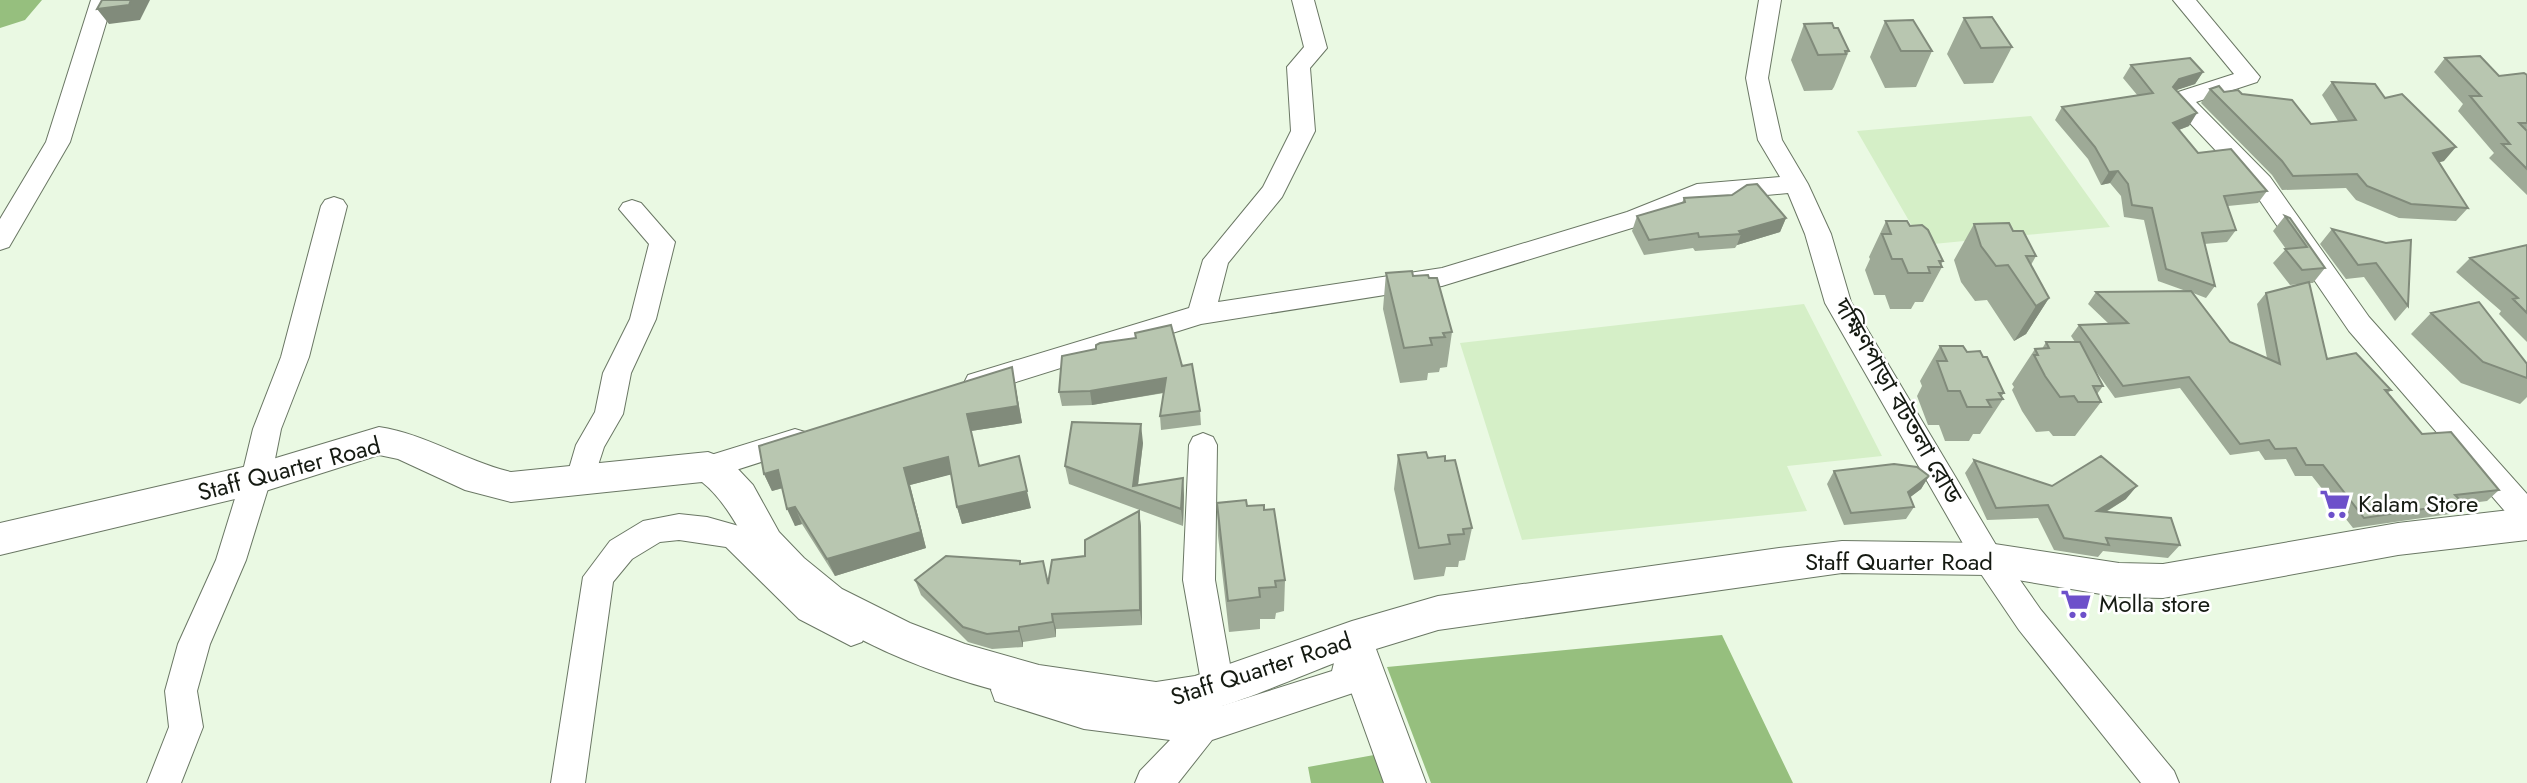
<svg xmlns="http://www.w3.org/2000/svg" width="2527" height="783" font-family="Jost,'Noto Sans Bengali',sans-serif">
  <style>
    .green { fill: #d5efc7 }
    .water { fill: #96bf7e }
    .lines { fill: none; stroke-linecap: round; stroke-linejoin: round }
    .minor-casing { stroke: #6a7764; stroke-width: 2 }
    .tertiary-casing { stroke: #6a7764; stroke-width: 2 }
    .minor { fill: #fff; fill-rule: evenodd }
    .tertiary { fill: #fff; fill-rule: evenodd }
    .wall { fill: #9eaa97 }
    .shaded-wall { fill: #818b7b }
    .building { fill: #b8c6b0; stroke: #818b7b; stroke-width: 2 }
    .labels { text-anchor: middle; stroke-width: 5; stroke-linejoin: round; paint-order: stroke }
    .street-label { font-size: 24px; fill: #151a12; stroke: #fff }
    .poi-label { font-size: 24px; fill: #151a12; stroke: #fff; text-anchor: start }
  </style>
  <rect width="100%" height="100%" fill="#eaf9e3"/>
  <!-- green -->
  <path class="green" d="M2031 116 2110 227 1923 245 1857 131Z
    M1804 304 1882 456 1787 466 1807 511 1522 540 1460 343Z"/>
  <!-- water -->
  <path class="water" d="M0 0H42L25 20 0 28Z
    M1722 635 1793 783H1431L1387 667Z
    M1374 755 1384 783H1311L1308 767Z"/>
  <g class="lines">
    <!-- minor casing -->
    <g class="minor-casing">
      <path id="minor" d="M91 0H113L70 142 9 247 0 250V219L46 142Z
        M1292 0H1314L1327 48 1310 68 1315 131 1282 197 1228 263 1218 302 1442 268 1627 212 1697 184 1780 177 1758 140 1746 78 1759 0H1781L1768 78 1782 140 1808 184 1831 234 1851 302 1999 550 2041 610 2174 771 2179 783H2141L2019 630 1977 568 1825 303 1805 234 1788 193 1701 201 1645 224 1442 286 1201 324 978 394 968 391 964 383 968 375 1189 308 1203 260 1263 187 1291 131 1287 67 1304 47Z
        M2173 0H2196L2260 77 2257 82 2196 102 2270 177 2369 317 2527 494V527L2516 524 2349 331 2252 189 2172 104 2168 99 2172 94 2234 74Z
        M334 197 343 200 347 206 309 357 281 429 271 479 246 560 210 644 197 691 203 727 181 783H147L169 727 165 691 178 644 216 560 241 479 253 429 281 357 321 206 325 200Z
        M632 200 641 203 675 242 656 319 631 373 623 414 604 447 591 487 581 491 571 487 566 479 576 445 595 412 603 373 630 319 649 244 619 209 623 203Z
        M795 429 805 432 809 440 805 448 708 479 698 475 693 467 698 459Z
        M1203 433 1213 437 1217 445 1215 580 1234 687 1230 698 1218 702 1206 698 1202 687 1183 580 1189 445 1193 437Z
        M679 514 707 517 746 528 821 599 862 622 867 632 862 642 851 646 799 619 726 547 679 540 660 542 632 559 613 582 585 783H551L583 577 610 541 643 521Z
        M1352 630 1363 634C1371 651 1366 675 1359 691L1212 740 1178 783H1135L1140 771 1170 740 1084 729 995 701 991 690 995 679 1007 675 1084 699 1194 712 1210 702 1221 706 1332 671 1341 634Z"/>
    </g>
    <!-- tertiary casing -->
    <g class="tertiary-casing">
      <path id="tertiary" d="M379 427C426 434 465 461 511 472L708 452 721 457 737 468 753 485 779 532 804 558 842 589 910 623 965 644 1039 665 1156 682 1195 676 1352 621 1438 596 1779 548 1842 541 1988 543 2119 563 2163 564 2398 523 2527 508V540L2398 555 2163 598 2119 597 1988 575 1842 573 1438 630 1376 649 1426 783H1384L1340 661C1286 681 1214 716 1158 720 1140 721 1118 714 1100 712 993 696 859 657 778 583 746 554 736 509 702 482L511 502 465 490 398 459 379 455 256 494 0 555V523L256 464Z"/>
    </g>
    <!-- minor -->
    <use href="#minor" class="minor"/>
    <!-- tertiary -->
    <use href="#tertiary" class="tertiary"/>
  </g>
  <!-- wall -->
  <path class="wall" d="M1964 18 2012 47 1993 83 1964 84 1947 54Z
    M1885 21 1932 51 1916 87 1885 88 1870 57Z
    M1804 24 1834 28 1849 51 1834 87 1832 90 1804 91 1791 60Z
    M2445 58 2499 76 2527 75V195L2489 158 2494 153 2458 111 2463 104 2434 72Z
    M2131 65 2203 72 2195 84 2176 90 2189 126 2179 130 2198 153 2267 191 2258 203 2228 206 2236 230 2227 242 2204 244 2215 286 2206 298 2193 293 2230 342 2267 358 2257 304 2266 293 2300 284 2290 285 2273 263 2286 249 2273 231 2285 216 2325 268 2313 283H2309L2327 359 2391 390 2388 393 2422 434 2499 490 2487 501 2463 504 2450 514 2353 528 2312 476H2295L2286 459 2265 460 2259 451 2230 455 2180 388 2115 398 2093 367 2103 386 2097 394 2101 402 2075 436H2053L2049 431 2036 432 2022 411 2012 390 2014 387 2012 384 2035 349H2042L2046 342H2075L2071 336 2079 325 2109 324 2088 304 2096 292 2186 291 2158 281 2144 220 2124 217 2121 196 2110 183 2101 185 2088 159 2055 120 2062 107 2138 96 2123 78Z
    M2332 82 2385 98 2444 161 2439 162 2468 208 2456 221 2399 218 2356 200 2346 188 2282 190 2272 175 2201 103 2210 89 2242 94 2311 124 2338 121 2322 95Z
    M1684 198 1786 218 1780 232 1737 245 1735 248 1695 251 1693 248 1644 255 1632 231 1637 216 1682 203Z
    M1886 221 1910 226 1943 261 1941 265 1942 267 1923 302H1915L1911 309H1890L1885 295H1874L1865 270 1870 259 1869 257Z
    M1974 224 2036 256 2031 265 2049 298 2026 334 2014 341 1987 300 1975 301 1961 282 1954 260Z
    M2332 229 2386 243 2408 306 2395 321 2364 277 2346 279 2320 244Z
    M2527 245V342L2499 314 2501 311 2456 272 2470 258Z
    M1386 273 1429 278 1452 332 1447 367 1440 368 1439 372 1428 373 1427 380 1400 383 1383 309Z
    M2431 313 2527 364V397L2520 404 2461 383 2411 334Z
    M1135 333 1182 366 1200 411 1201 425 1161 430 1160 416 1164 393 1092 405 1062 406 1059 392 1096 349 1135 338Z
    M1940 346 1967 352 1983 357 2004 393 2001 397 2003 399 1980 434H1973L1969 441H1945L1939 425H1928L1917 396 1922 386 1920 381Z
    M1012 367 1022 423 971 431 979 466 1031 508 962 524 957 507 951 474 910 485 926 548 835 576 802 524 795 526 783 488 772 491 764 474Z
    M1143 443 1138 486 1183 478 1184 496 1183 526 1069 484 1065 466Z
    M1398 455 1445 461 1472 528 1465 560 1459 561 1458 567H1446L1444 576 1414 580 1394 489Z
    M1974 460 2052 486 2126 499 2106 512 2180 545 2168 558 2103 551 2098 557 2054 550 2038 518 1987 520 1965 473Z
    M1834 471 1929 476 1921 489 1910 497 1914 507 1906 519 1844 525 1827 484Z
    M1217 503 1264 510 1285 580 1284 611 1276 613 1275 619H1260V629L1229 632 1218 536Z
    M1139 511 1141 527 1142 625 1056 629V637L1023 642V647L992 649 968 642 921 595 915 580 1021 564 1048 584 1085 556Z"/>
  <!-- shaded-wall -->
  <path class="shaded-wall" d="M131 0H150L140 20 109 24 97 9Z
    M2203 72 2195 84 2171 92 2173 87 2179 79Z
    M2197 113 2189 126 2165 135 2173 123Z
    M2456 147 2444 161 2421 167 2433 153Z
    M2118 171 2110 183 2101 185 2109 172Z
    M1786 218 1780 232 1737 245 1741 234 1739 231Z
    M2049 298 2026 334 2014 341 2036 306Z
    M1012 367 1022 423 971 431 967 414Z
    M1166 378 1167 392 1092 405 1090 391Z
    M1141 424 1143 443 1137 492 1133 486Z
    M948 457 953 474 910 485 926 548 835 576 827 559 904 468Z
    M778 470 786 487 772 491 764 474Z
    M1929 476 1921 489 1900 505 1908 492Z
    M1183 478 1184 496 1183 526 1181 509Z
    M2137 486 2126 499 2087 523 2097 511Z
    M1027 491 1031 508 962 524 957 507Z
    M795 507 802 524 795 526 787 509Z
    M1139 511 1141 527 1142 625 1140 610Z
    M1052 614 1056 629V637L1053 622Z
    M1019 627 1023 642V647L1019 631Z"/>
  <!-- building -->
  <path class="building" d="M102 0H131L129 5 97 9Z
    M1992 17 2012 47 1981 48 1964 18Z
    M1913 20 1932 51H1901L1885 21Z
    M1832 23 1834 28H1838L1849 51H1845L1846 54 1818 55 1804 24Z
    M2480 56 2499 76 2524 73 2527 75V123H2519L2527 131V169L2502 144H2510L2470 96H2481L2445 58Z
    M2190 58 2203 72 2179 79 2173 87 2197 113 2173 123 2198 153 2231 149 2267 191 2224 196 2236 230 2202 233 2215 286 2166 269 2152 208 2132 205 2128 184 2118 171 2109 172 2095 147 2062 107 2153 93 2131 65Z
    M2332 82 2375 84 2385 98 2402 94 2456 147 2433 153 2468 208 2411 204 2367 186 2357 174 2293 176 2282 161 2210 89 2219 86 2224 92 2238 90 2242 94 2292 100 2311 124 2356 120Z
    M1757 184 1786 218 1739 231 1741 234 1699 237 1698 233 1649 240 1637 216 1685 202 1684 198 1732 195 1747 185Z
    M2285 216 2290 218 2325 268 2302 270 2285 249 2307 247Z
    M1886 221H1907L1910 226 1922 225 1928 230 1943 261H1939L1942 267H1928L1930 273H1908L1902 259H1892L1882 234H1891Z
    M2009 223 2013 231H2023L2036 256H2026L2049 298 2036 306 2008 265 1996 266 1981 246 1974 224Z
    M2332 229 2386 243 2411 240 2408 306 2376 263 2358 265Z
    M2527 245V313L2513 299 2518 298 2470 258Z
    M1412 271 1413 276 1428 275 1429 278H1437L1452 332 1443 333 1445 337 1430 338 1432 345 1404 348 1386 273Z
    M2309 282 2327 359 2356 353 2391 390H2385L2422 434 2451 432 2499 490 2455 495 2463 503 2364 518 2323 465H2306L2296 448 2275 449 2269 440 2240 444 2189 377 2123 386 2079 325 2128 323 2096 292 2191 291 2230 342 2280 364 2266 293Z
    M2479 302 2527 364V378L2483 362 2431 313Z
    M1171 325 1182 366 1192 364 1200 411 1160 416 1166 378 1090 391 1059 392 1062 356 1096 349V345L1100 343 1136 338 1135 333Z
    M2046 342H2080L2103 386H2093L2101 402H2078L2074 396 2060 397 2045 376 2034 355H2038L2035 349 2049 348Z
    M1940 346H1963L1967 352 1980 351 1983 357H1987L2004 393H1999L2003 399 1987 400 1991 407H1967L1960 391H1948L1937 361H1947Z
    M1012 367 1018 406 967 414 979 466 1019 456 1027 491 957 507 948 457 904 468 921 532 827 559 795 507 787 509 778 470 764 474 759 446Z
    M1072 422 1141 424 1133 486 1183 478 1181 509 1065 466Z
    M1426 452 1428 458 1445 456V461L1455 460 1472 528 1463 529 1464 534 1448 535 1450 544 1419 548 1398 455Z
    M2101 456 2137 486 2097 511 2171 518 2180 545 2106 538 2109 545 2064 538 2048 505 1996 508 1974 460 2052 486Z
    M1894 464 1917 467 1929 476 1908 492 1914 507 1851 513 1834 471Z
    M1246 500 1247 506 1264 505V510L1274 509 1285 580 1275 581 1276 587 1259 588 1260 597 1228 601 1217 503Z
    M1139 511 1140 610 1052 614 1053 622 1019 627V631L987 634 963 627 915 580 946 556 1020 561V564L1043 561 1048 584 1052 560 1085 556V540Z"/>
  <!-- icons -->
  <defs>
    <g id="supermarket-bare" transform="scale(2.415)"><path d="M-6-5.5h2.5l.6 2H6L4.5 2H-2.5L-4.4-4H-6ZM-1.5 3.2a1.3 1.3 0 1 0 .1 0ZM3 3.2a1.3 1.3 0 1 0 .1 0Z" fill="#6d50ca" stroke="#fff" stroke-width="2.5" paint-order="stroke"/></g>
  </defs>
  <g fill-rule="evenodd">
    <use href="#supermarket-bare" x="2335" y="504"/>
    <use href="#supermarket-bare" x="2076" y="604"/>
  </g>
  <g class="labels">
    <!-- street labels -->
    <g class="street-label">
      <text transform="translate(1898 401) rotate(60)" y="8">দক্ষিণপাড়া বটতলা রোড</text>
      <text transform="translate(289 469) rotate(-15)" y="8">Staff Quarter Road</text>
      <text x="1899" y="570">Staff Quarter Road</text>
      <text transform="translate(1261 669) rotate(-18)" y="8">Staff Quarter Road</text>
    </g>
    <!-- poi labels -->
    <g class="poi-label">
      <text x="2358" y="512">Kalam Store</text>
      <text x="2099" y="612">Molla store</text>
    </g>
  </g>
</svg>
